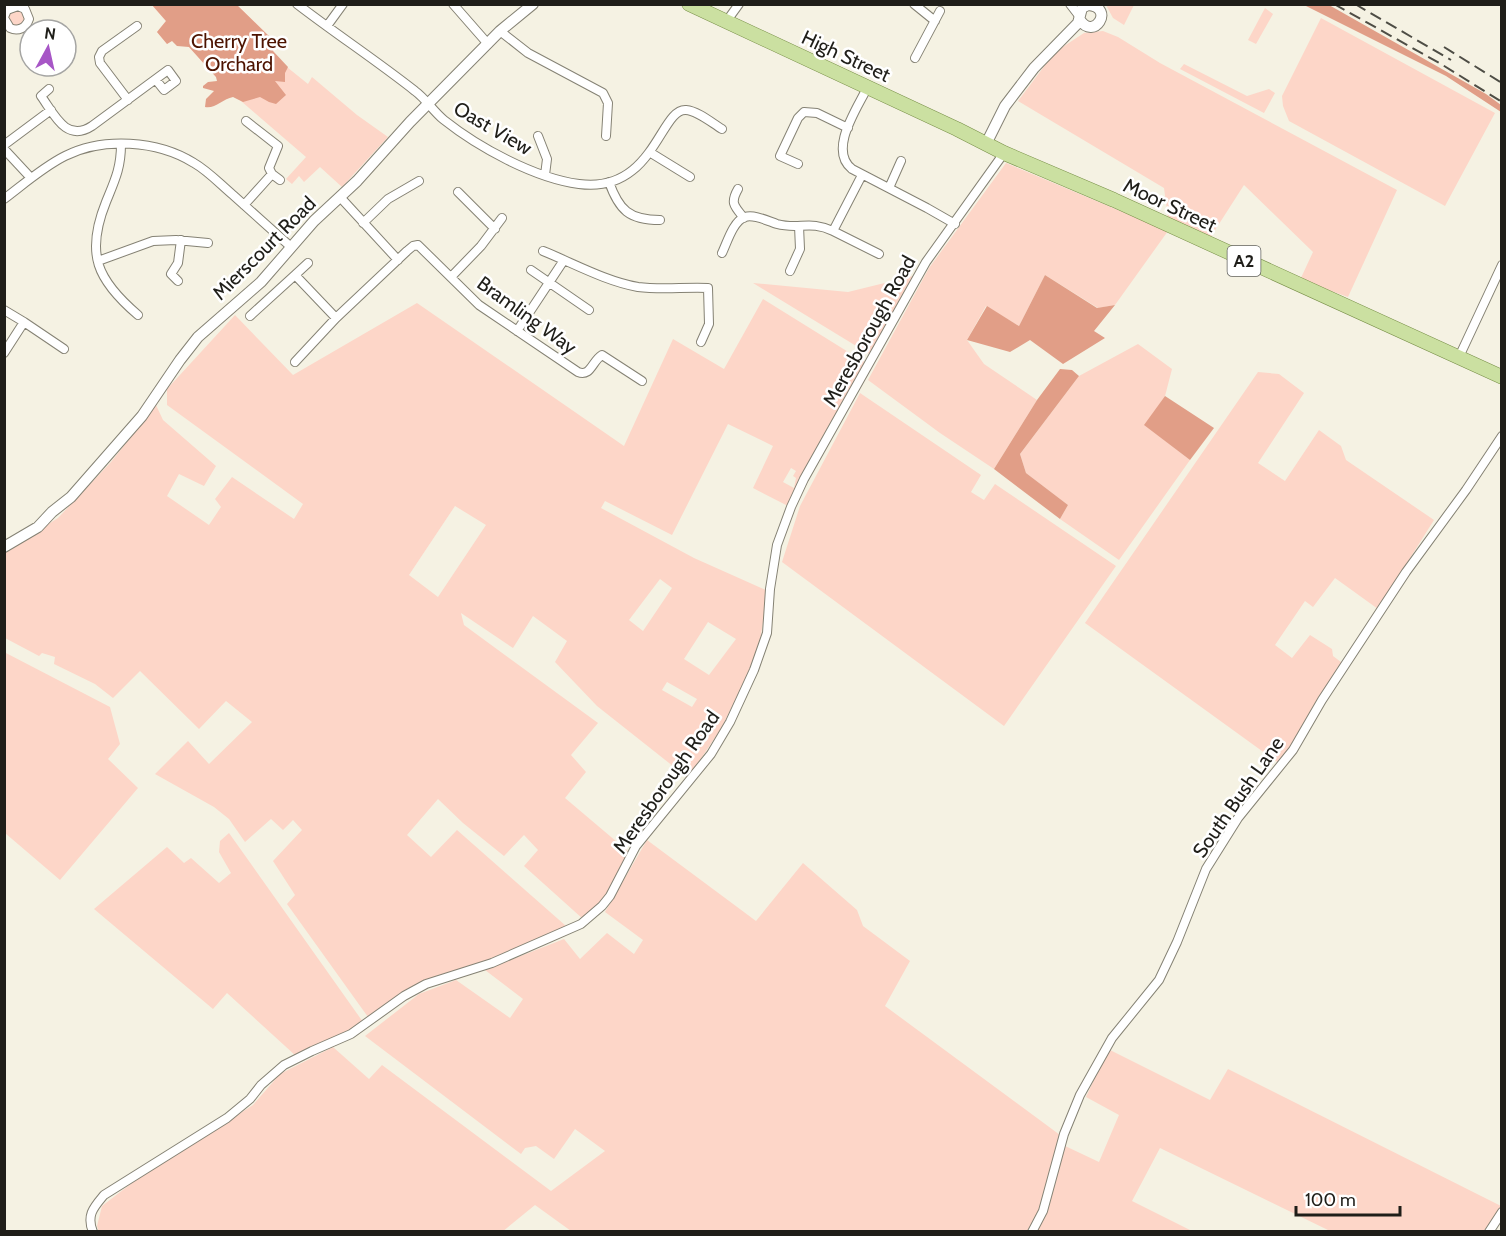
<svg xmlns="http://www.w3.org/2000/svg" width="1506" height="1236" font-family="Cabin,sans-serif">
  <style>
    .green { fill: #fdd6c8; fill-rule: evenodd }
    .forest { fill: #e19e87 }
    .lines { fill: none; stroke-linecap: round; stroke-linejoin: round }
    .minor-casing { stroke: #858274; stroke-width: 10 }
    .tertiary-casing { stroke: #858274; stroke-width: 12 }
    .primary-casing { stroke: #788f48; stroke-width: 15 }
    .minor { stroke: #fff; stroke-width: 8 }
    .tertiary { stroke: #fff; stroke-width: 10 }
    .primary { stroke: #cbe0a1; stroke-width: 14 }
    .rail { stroke: #4e4d45; stroke-width: 2; stroke-dasharray: 12 6; stroke-linecap: butt }
    .labels { text-anchor: middle; stroke-width: 5; stroke-linejoin: round; paint-order: stroke }
    .shield { fill: #fff; stroke: #62625e; stroke-width: 1.5 }
    .shield-label { font-size: 18px; font-weight: bold; fill: #1f1e19 }
    .park-label { font-size: 20px; fill: #4d1300; stroke: #fff }
    .street-label { font-size: 20px; fill: #1f1e19; stroke: #fff }
  </style>
  <rect width="100%" height="100%" fill="#f5f2e3"/>
  <!-- green -->
  <path class="green" d="M152 5H237L276 43 272 55 308 84 312 77 357 115 388 137 342 187 320 167 304 182 299 176 292 184 286 179 306 157 226 88 179 36 167 44 157 32 166 21Z
    M1106 5V4L1134 5 1124 25 1113 18Z
    M1265 8 1273 14 1256 44 1248 40Z
    M22 10 26 20 19 26H13L9 21V12Z
    M1321 18 1495 113 1445 206 1289 121 1283 106 1282 96Z
    M1103 31 1118 37 1160 63 1397 190 1348 297 1300 280 1313 252 1244 185 1210 238 1168 218 1164 188 1018 101 1055 52 1084 33Z
    M1184 64 1247 96 1269 89 1275 93 1264 113 1180 69Z
    M1006 163 1168 231 1115 305 1098 308 1045 275 1019 326 986 306 967 340 984 364 1037 400 994 469 940 433 868 380 929 268Z
    M913 276 871 355 753 283 848 292Z
    M763 299 866 363 788 506 753 488 773 446 728 424 672 535 605 501 601 508 694 558 768 591 758 653 722 727 688 778 597 706 555 662 567 641 533 616 513 648 461 613 464 625 598 723 571 755 586 772 565 798 630 853 602 903 583 919 524 866 538 850 524 835 504 856 463 823 438 799 407 835 431 857 457 830 566 926 478 964 424 981 368 1017 287 904 295 895 273 861 302 830 293 820 283 830 271 819 245 842 229 819 214 807 155 774 188 741 209 764 252 722 226 701 199 729 140 671 113 698 95 684 54 664 55 657 42 653 39 656 5 638 4 552 58 518 111 462 156 405 163 420 216 466 204 486 179 474 167 496 209 525 221 507 215 499 232 477 294 519 303 504 167 405V389L235 315 293 375 417 303 624 446 673 339 724 369ZM791 468 796 471 793 476 796 478 794 488 783 482ZM455 506 486 525 438 597 409 575ZM660 579 672 588 643 631 629 620ZM708 622 736 639 709 675 684 659ZM667 682 697 699 692 707 662 690Z
    M1138 344 1172 369 1165 396 1145 425 1190 460 1119 560 1060 519 1068 505 1026 473 1020 454 1079 376Z
    M1258 372 1279 374 1304 393 1258 463 1285 481 1319 430 1341 446 1346 460 1434 520 1378 609 1335 578 1313 607 1305 601 1275 645 1292 658 1310 635 1332 649 1333 656 1345 665 1280 764 1085 623Z
    M860 393 981 475 971 492 984 500 995 484 1116 566 1004 726 782 562 800 506Z
    M4 652 110 707 120 744 108 759 138 788 60 880 5 833Z
    M229 833 363 1022 351 1031 296 1056 227 993 213 1009 94 909 167 847 184 863 191 858 219 883 231 873 219 852 220 841Z
    M647 840 756 921 803 863 857 910 863 926 910 961 885 1006 1060 1135 1040 1210 1028 1231H571L535 1205 502 1232H99L97 1226 102 1206 132 1183 253 1105 280 1074 333 1047 369 1079 382 1065 551 1191 605 1151 575 1129 554 1159 536 1146 525 1148 521 1154 365 1036 419 994 456 980 510 1018 523 999 485 970 564 939 580 959 607 933 634 954 643 940 605 912Z
    M1108 1049 1210 1100 1228 1069 1501 1206 1484 1231H1330L1160 1148 1132 1201 1192 1231 1034 1232 1063 1145 1099 1162 1119 1115 1086 1097Z"/>
  <!-- forest -->
  <path class="forest" d="M152 5H237L276 43 273 51 288 67 285 73V82L275 81 286 95 276 104 269 102 260 97 243 102 233 97C223 99 215 109 205 107L206 99 214 91 203 88V86L208 82 217 81 216 77 189 47 177 46 172 41 167 44 157 32 166 21Z
    M1304 5H1329L1486 94 1501 105V112L1446 76Z
    M1045 275 1097 308 1115 305 1094 331 1105 338 1063 364 1030 340 1010 352 967 340 987 306 1019 326Z
    M1060 369 1072 370 1079 376 1020 454 1026 473 1068 505 1060 519 994 469 1037 400Z
    M1165 396 1214 428 1190 460 1144 425Z"/>
  <g class="lines">
    <!-- minor casing -->
    <g class="minor-casing">
      <path id="minor" d="M297 4C336 34 377 61 415 91 426 99 433 111 444 120 478 147 534 178 579 184 654 194 660 108 686 110 698 111 712 123 722 129
        M453 4 488 44
        M914 4 935 21
        M1070 4 1080 17
        M4 17 7 10 18 6 25 9 29 19C26 28 18 32 10 28L4 18
        M726 22 739 4
        M327 26 343 4
        M500 31 528 53 603 93 608 103 606 136
        M915 58 940 11
        M867 88C857 109 828 150 852 169L927 208 955 224
        M49 89 41 96C54 114 66 143 92 126L168 70 176 81 164 90 156 80
        M128 100 100 63 99 57 102 51 137 26
        M246 121 278 146 269 168 272 174 280 180
        M538 136 547 159 545 175
        M121 144C121 168 115 180 106 202 85 254 97 280 138 315
        M4 145 51 110
        M4 149 31 178
        M651 153 690 177
        M798 164 780 156 798 118 804 112 817 113 848 128
        M609 182C619 210 629 220 660 220
        M889 188 901 161
        M738 189C730 203 734 206 744 218
        M458 192 495 229
        M340 197 398 260
        M4 199C24 184 43 167 65 156 103 137 157 140 194 163 208 171 220 184 233 195 252 212 272 230 291 247
        M244 205 272 174
        M363 223 388 199 419 181
        M833 231 879 254
        M543 251C573 263 605 281 638 287 661 290 684 287 708 288L709 324 701 342
        M722 253C727 243 733 221 745 217 754 214 768 221 777 224 799 230 810 220 833 231L862 175
        M98 261 153 241 176 240 208 243
        M531 270 589 310
        M790 271 800 249 799 226
        M295 275 308 263
        M451 277 481 246 502 218
        M178 281 171 274 178 263 181 240
        M4 310 24 322 4 353
        M250 316 295 275 336 318
        M24 322 64 349
        M517 331 564 260
        M1459 357 1502 265
        M295 362 336 318 407 251 413 246 418 245 479 305 578 372C591 377 592 361 602 355L642 381
        M93 1232C86 1215 94 1207 104 1195L227 1118 250 1099 261 1085 284 1065 312 1051 351 1034 404 996 426 984 492 963 581 924 602 906 610 896 636 846 711 754 730 722 754 670 767 633 770 589 777 545 791 507 804 479 926 262 1004 153
        M1032 1232 1043 1211 1064 1134 1080 1095 1112 1038 1159 980 1177 942 1206 869 1238 818 1293 750 1322 700 1406 572 1466 490 1502 436
        M1489 1232 1502 1212"/>
    </g>
    <!-- tertiary casing -->
    <g class="tertiary-casing">
      <path id="tertiary" d="M1080 20C1094 41 1115 8 1089 5
        M986 144 1005 106 1034 68 1078 23 1082 8 1090 4
        M4 547 38 527 52 512 71 497 142 416 180 360 198 337 261 282 314 221 357 181 410 122 500 31 533 4"/>
    </g>
    <!-- primary casing -->
    <g class="primary-casing">
      <path id="primary" d="M689 4 957 129 1004 153 1114 200 1502 377"/>
    </g>
    <!-- minor -->
    <use href="#minor" class="minor"/>
    <!-- tertiary -->
    <use href="#tertiary" class="tertiary"/>
    <!-- primary -->
    <use href="#primary" class="primary"/>
    <!-- rail -->
    <path class="rail" d="M1334 4 1441 64 1502 102
      M1355 4 1451 60
      M1444 47 1502 83"/>
  </g>
  <g class="labels">
    <!-- shield labels -->
    <rect class="shield" x="1227.5" y="246" width="33" height="30" rx="4.5"/>
    <g class="shield-label">
      <text x="1244" y="267">A2</text>
    </g>
    <!-- park labels -->
    <g class="park-label">
      <text x="239" y="48">Cherry Tree<tspan x="239" dy="23">Orchard</tspan></text>
    </g>
    <!-- street labels -->
    <g class="street-label">
      <text transform="translate(846 56) rotate(25)" y="7">High Street</text>
      <text transform="translate(493 128) rotate(30)" y="7">Oast View</text>
      <text transform="translate(1170 205) rotate(25)" y="7">Moor Street</text>
      <text transform="translate(264 248) rotate(-45)" y="7">Mierscourt Road</text>
      <text transform="translate(527 315) rotate(36)" y="7">Bramling Way</text>
      <text transform="translate(869 331) rotate(-61)" y="7">Meresborough Road</text>
      <text transform="translate(666 782) rotate(-55)" y="7">Meresborough Road</text>
      <text transform="translate(1238 797) rotate(-55)" y="7">South Bush Lane</text>
    </g>
  </g>
  <!-- border -->
  <rect width="1506" height="1236" fill="none" stroke="#1f1e19" stroke-width="12"/>
  <!-- north arrow -->
  <g transform="translate(48 48) rotate(8)"><circle r="28" fill="#ffffff" stroke="#a5a5a3" stroke-width="1.5"/>
  <path d="M0-4.5L10 22L0 15L-10 22Z" fill="#a756c6"/>
  <text y="-9" font-size="16" font-weight="bold" text-anchor="middle" fill="#1f1e19">N</text>
  </g>
  <!-- scale -->
  <path d="M1296 1206v9h104v-9" fill="none" stroke="#1f1e19" stroke-width="3"/>
  <text x="1305" y="1206" font-size="18" fill="#1f1e19" stroke="#ffffff" stroke-width="4.5" paint-order="stroke">100 m</text>
</svg>
